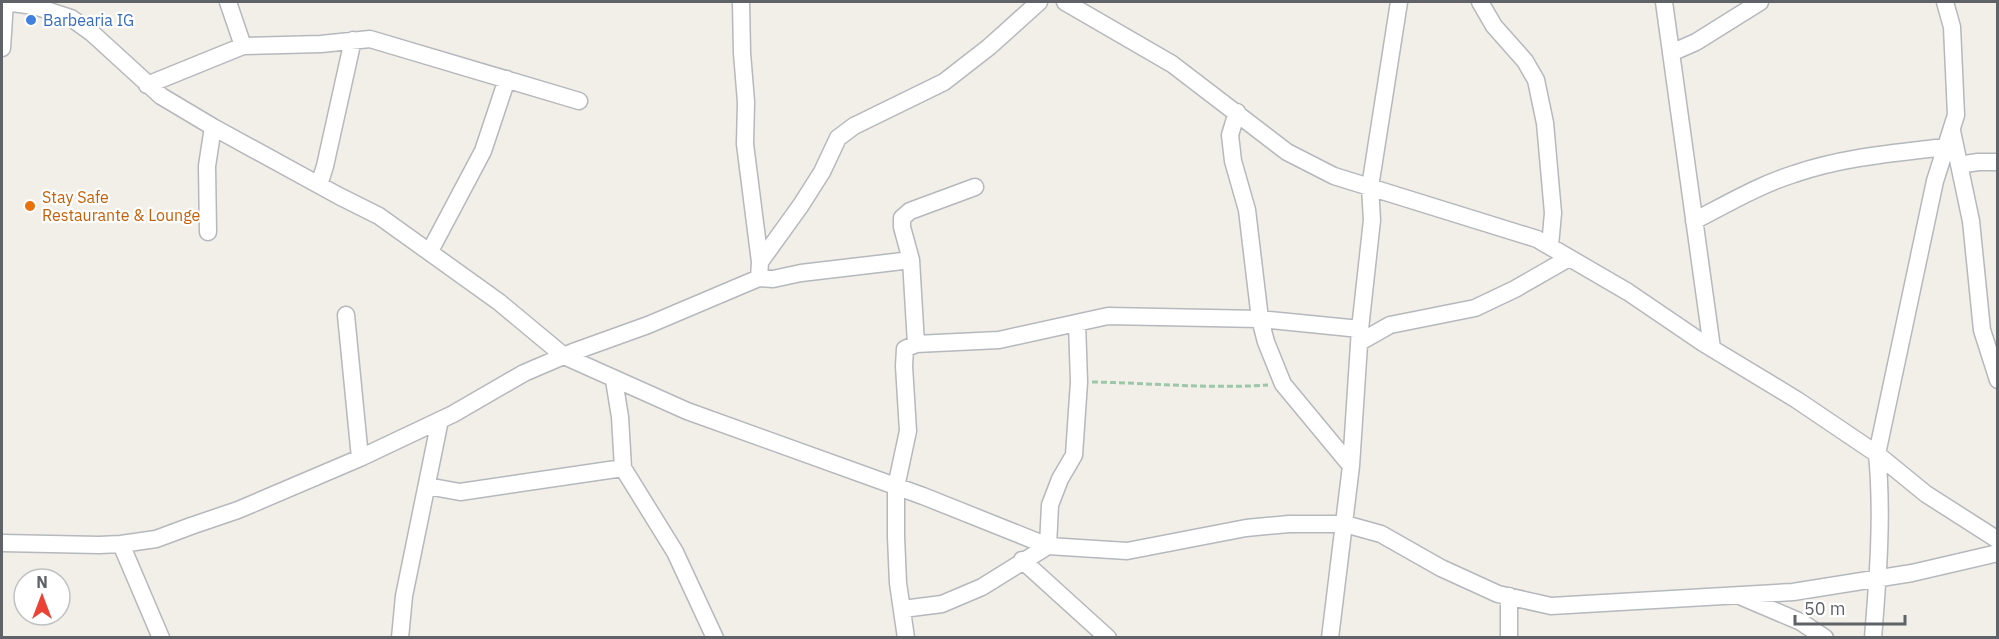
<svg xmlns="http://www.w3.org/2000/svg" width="1999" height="639" font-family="'IBM Plex Sans',sans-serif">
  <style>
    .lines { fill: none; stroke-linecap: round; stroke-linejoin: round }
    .minor-casing { stroke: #b5b8bc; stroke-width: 19 }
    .path { stroke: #9cc7a9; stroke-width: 3; stroke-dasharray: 6 3; stroke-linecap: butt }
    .minor { stroke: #fff; stroke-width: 16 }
    .shop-dot { fill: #3f7fe0; stroke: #fff; stroke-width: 2 }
    .food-dot { fill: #e8710a; stroke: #fff; stroke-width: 2 }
    .labels { text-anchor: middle; stroke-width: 4.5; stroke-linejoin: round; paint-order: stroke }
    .shop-label { font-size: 16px; fill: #366cbe; stroke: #fff; text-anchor: start }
    .food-label { font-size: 16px; fill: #c56008; stroke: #fff; text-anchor: start }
  </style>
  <rect width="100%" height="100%" fill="#f1efe8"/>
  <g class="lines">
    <!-- minor casing -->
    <g class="minor-casing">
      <path id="minor" d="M5 2 34 6 71 18 92 33 161 96 213 127 339 196 379 216 499 302 564 356 687 411 923 496 1048 546 1127 551 1246 528 1289 524H1345L1381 534 1441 568 1498 594 1551 606 1793 592 1912 573 1998 553
        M228 2 243 46
        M741 2 742 53 746 102 745 144 760 262 759 278 773 279 801 273 911 260 916 344 999 340 1108 316 1260 319 1360 329
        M1065 2 1172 64 1287 152 1334 176 1537 239 1628 292 1703 343 1797 400 1877 454 1926 494 1998 540
        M1480 2 1494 26 1525 61 1536 80 1545 123 1553 213 1550 246
        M1664 2 1712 348
        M2 48 5 2
        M1671 53 1696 42 1760 2
        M147 85 243 46 321 44 370 39 579 101
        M1237 112 1230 135 1233 161 1247 210 1260 319 1266 342 1283 384 1351 466
        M1952 131 1971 221 1982 330 1998 380
        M1959 165 1978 162H1998
        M319 185 325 166 353 40
        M1694 221C1727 204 1759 185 1794 174 1843 157 1895 153 1945 147
        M208 232 207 166 213 127
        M430 251 483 151 507 79
        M911 260 902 227V218L910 211 975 187
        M760 262 801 205 822 172 838 138 854 126 944 82 989 47 1039 2
        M346 315 360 458
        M1360 342 1390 325 1475 308 1515 289 1569 258
        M614 380 620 417 623 468 675 552 715 638
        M427 486 460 492 623 468
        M2 543 99 545 121 544 156 539 191 526 238 510 360 458 453 414 524 373 573 352 648 325 759 278
        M121 544 161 638
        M1022 560 1108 638
        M1509 596V638
        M1742 597 1801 622 1825 638
        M903 609 942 604 982 587 1048 546 1050 505 1060 479 1074 455 1079 382 1077 323
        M400 638 404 596 440 420
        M906 638 898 583 896 537V487L908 431 904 366 905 349 916 344
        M1330 638 1351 466 1360 329 1372 220 1370 187 1399 2
        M1873 638C1878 577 1883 514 1877 454L1935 181 1956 115 1952 27 1945 2"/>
    </g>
    <!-- path -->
    <path class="path" d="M1092 382C1151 383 1210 389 1268 385"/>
    <!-- minor -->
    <use href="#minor" class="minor"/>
  </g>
  <!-- markers -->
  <circle class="shop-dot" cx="31" cy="20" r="6"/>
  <circle class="food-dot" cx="30" cy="206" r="6"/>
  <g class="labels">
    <!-- shop labels -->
    <g class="shop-label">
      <text x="43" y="26">Barbearia IG</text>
    </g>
    <!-- food labels -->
    <g class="food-label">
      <text x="42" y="203">Stay Safe<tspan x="42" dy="18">Restaurante &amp; Lounge</tspan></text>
    </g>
  </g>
  <!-- border -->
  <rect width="1999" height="639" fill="none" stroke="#5f6368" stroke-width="6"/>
  <!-- north arrow -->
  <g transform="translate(42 597)"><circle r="28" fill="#ffffff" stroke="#bfc1c3" stroke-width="1.5"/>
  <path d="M0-4.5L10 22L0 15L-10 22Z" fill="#ea4335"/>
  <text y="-9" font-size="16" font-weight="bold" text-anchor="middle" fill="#5f6368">N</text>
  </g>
  <!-- scale -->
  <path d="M1795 615v9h110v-9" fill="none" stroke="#5f6368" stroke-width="3"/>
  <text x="1804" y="615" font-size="18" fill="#5f6368" stroke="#ffffff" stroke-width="4.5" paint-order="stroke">50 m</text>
</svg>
